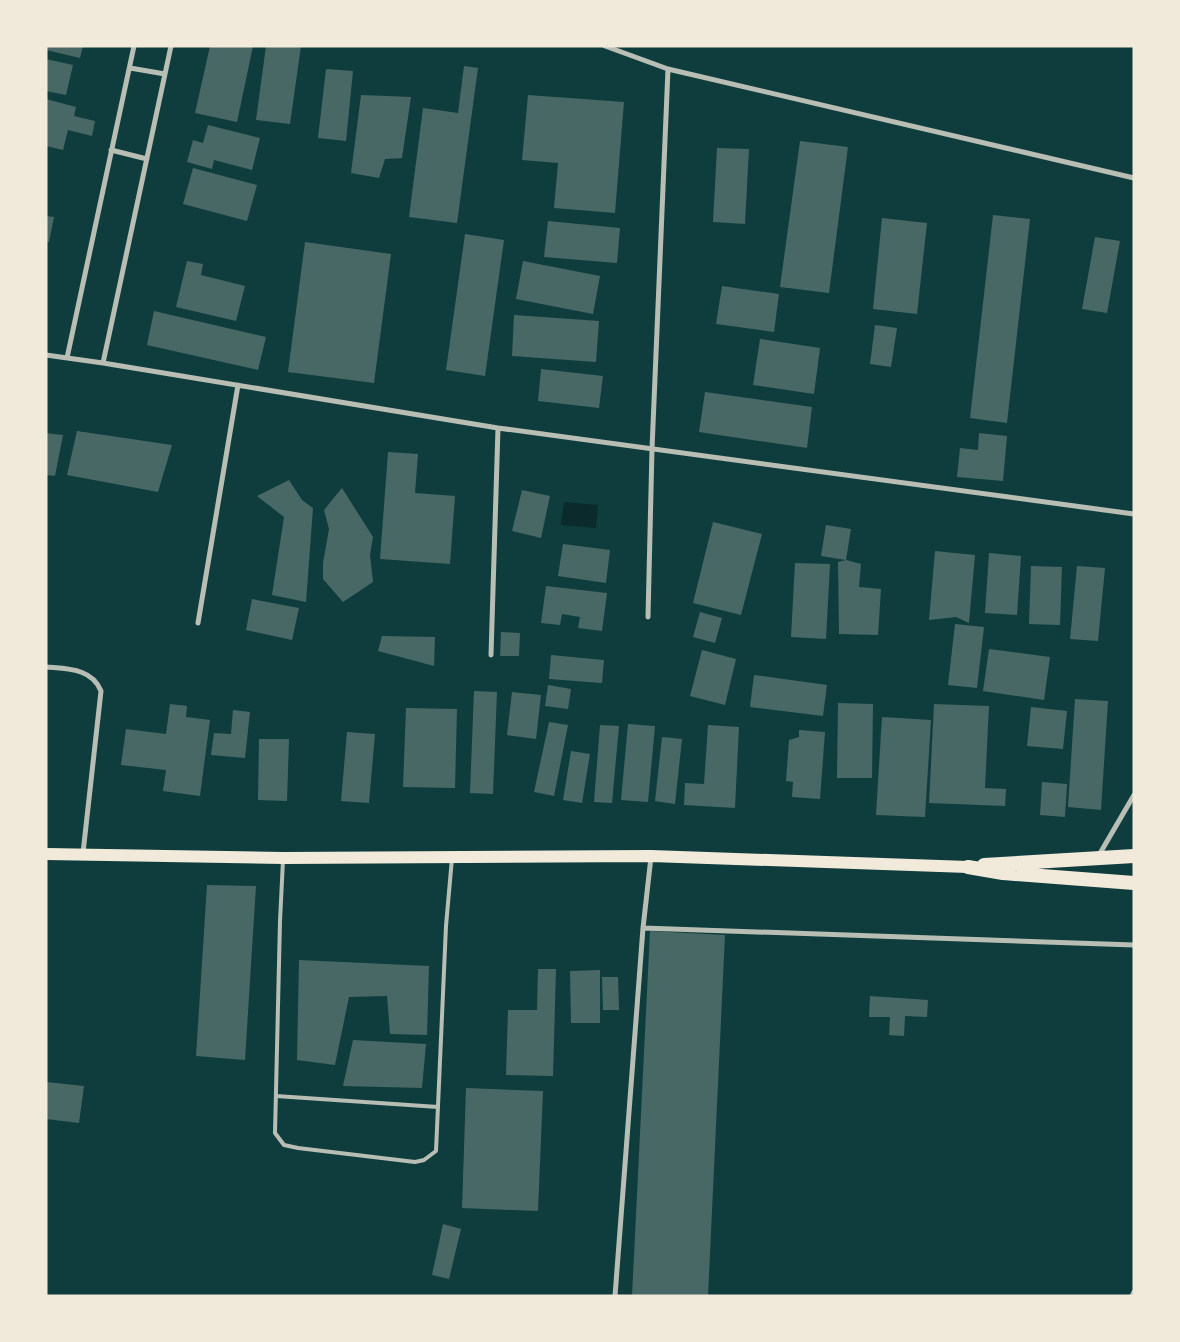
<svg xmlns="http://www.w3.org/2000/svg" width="1180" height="1342" font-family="'Asap Condensed',sans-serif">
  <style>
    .water { fill: #0a2a2b }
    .building { fill: #486865 }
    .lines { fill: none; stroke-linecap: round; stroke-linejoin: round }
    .service { stroke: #b8beb3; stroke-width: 4 }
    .minor { stroke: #b8beb3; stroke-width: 5 }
    .primary { stroke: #f1e9da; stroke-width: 12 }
    .trunk { stroke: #f1e9da; stroke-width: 14 }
  </style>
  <rect width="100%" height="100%" fill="#0f3d3e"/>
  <!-- water -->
  <path class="water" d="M564 502 598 505 596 528 561 525Z"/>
  <!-- building -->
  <path class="building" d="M46 46H83L80 58 46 50Z
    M210 46H253L237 122 195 113Z
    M266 46H301L290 124 256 120Z
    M46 59 73 65 66 95 46 91Z
    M464 66 478 68 457 223 409 217 423 108 458 113Z
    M326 69 353 71 346 141 318 138Z
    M361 95 411 97 402 158 385 159 379 178 351 173Z
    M528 95 624 102 615 213 554 208 558 163 522 160Z
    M46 99 76 107 74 116 95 121 92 136 68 130 63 150 46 146Z
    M208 125 260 138 252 170 214 160 212 169 187 162 193 140 203 143Z
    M800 141 848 147 829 293 780 287Z
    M717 148 749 149 745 224 713 222Z
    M193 168 257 185 247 221 183 204Z
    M993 215 1030 219 1007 423 970 418Z
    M46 216 54 217 49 242 46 241Z
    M882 218 927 223 917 314 873 309Z
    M548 221 620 228 617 263 544 257Z
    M465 234 504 240 485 376 446 370Z
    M1095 237 1120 241 1107 313 1082 309Z
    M305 242 391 254 374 383 288 372Z
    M187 261 203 264 201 275 245 286 236 321 176 307Z
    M523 261 600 276 593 314 516 299Z
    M722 286 779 294 774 332 716 324Z
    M154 311 266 337 258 370 147 345Z
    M514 315 599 321 596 362 512 356Z
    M875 325 897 328 891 367 870 364Z
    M760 339 820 348 814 394 753 385Z
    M541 369 603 376 599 408 538 401Z
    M705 392 812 407 807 448 699 432Z
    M77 431 172 445 158 492 67 475Z
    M46 433 63 435 55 476 46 475Z
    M979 433 1007 436 1003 481 957 477 960 448 978 450Z
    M388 452 418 454 415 493 455 496 450 564 380 559Z
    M289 480 302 500 313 508 306 602 272 595 284 517 257 496Z
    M342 488 373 537 370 555 373 582 343 602 323 579V563L329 529 324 510Z
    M522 490 550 496 541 538 512 531Z
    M713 522 762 534 741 615 693 603Z
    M826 525 851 529 846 560 821 556Z
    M563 544 610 550 606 583 558 576Z
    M935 551 975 555 969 623 956 617 929 620Z
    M989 553 1021 556 1017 615 985 613Z
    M846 560 861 564 859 587 881 589 878 635 839 634 838 562Z
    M795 563 830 564 826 639 791 637Z
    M1031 566 1062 567 1060 625 1029 624Z
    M1077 566 1105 568 1098 641 1070 639Z
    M546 586 607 593 602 631 578 628 580 617 562 614 560 625 541 623Z
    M252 599 299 608 292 640 246 630Z
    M700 612 722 618 715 643 693 637Z
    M955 624 984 627 977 688 948 685Z
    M501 632 520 633 519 656H500Z
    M382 636 435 637 434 666 378 651Z
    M989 649 1050 657 1044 700 983 691Z
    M702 650 736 659 725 705 690 696Z
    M551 655 604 660 602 683 549 679Z
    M754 675 827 685 823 716 750 707Z
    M548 685 571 689 568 709 545 706Z
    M474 691 497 692 493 794 470 793Z
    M512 692 541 695 536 739 507 735Z
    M1075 699 1108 701 1101 810 1068 807Z
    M838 703 873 704 872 778H837Z
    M170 704 187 706 186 717 210 720 200 796 163 791 166 770 121 765 126 729 166 734Z
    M934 704 989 706 985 788 1006 789 1005 806 929 803Z
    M1031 707 1067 711 1063 749 1027 746Z
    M406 708 457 709 455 788 403 787Z
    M233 710 250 712 245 758 211 755 214 733 231 734Z
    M882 717 931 720 925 817 876 815Z
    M549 722 568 725 554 796 534 792Z
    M628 724 655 726 648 802 621 800Z
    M600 725 619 726 612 803 594 802Z
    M708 725 739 727 735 808 684 805 685 783 704 784Z
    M799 730 825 732 820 799 792 797 793 782 786 781 789 740 799 737Z
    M347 732 375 734 369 803 341 801Z
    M662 737 682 739 675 804 655 801Z
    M259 739H289L287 801 258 800Z
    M571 751 590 754 582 803 563 800Z
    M1042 782 1067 784 1065 817 1040 815Z
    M207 885 256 886 245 1060 196 1056Z
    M650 931 725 935 708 1296H632Z
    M299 960 429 966 427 1035 390 1034 387 996 349 997 335 1065 297 1060Z
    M538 969H556L553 1076 506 1075 508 1010H537Z
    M600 970V1023H571L570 971Z
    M602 977H618L619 1010H603Z
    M870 996 928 1000 927 1017 905 1016 904 1036 889 1035 890 1017H869Z
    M353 1040 426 1044 422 1088 343 1086Z
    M46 1082 84 1086 79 1123 46 1119Z
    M466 1088 543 1091 538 1211 462 1208Z
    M443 1224 461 1229 449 1279 432 1275Z"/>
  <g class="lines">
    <!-- service -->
    <path class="service" d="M283 860 280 921 275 1133 284 1145 298 1148 415 1162 424 1160 436 1151 446 926 452 858
      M276 1096 438 1107"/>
    <!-- minor -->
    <path class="minor" d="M605 46 668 69 1134 178
      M130 68 165 74
      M111 150 147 159
      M46 355 103 363 498 428 1134 514
      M67 358 134 46
      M103 363 171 46
      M648 617 652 449 668 69
      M198 623 238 385
      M491 655 498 428
      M46 667C67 669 92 668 101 691L83 853
      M1099 855 1134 795
      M643 928 1134 945
      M615 1296 643 928 651 857
      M1132 1296 1134 1292"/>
    <!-- primary -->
    <path class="primary" d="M46 854 283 858 651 856 968 867"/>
    <!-- trunk -->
    <path class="trunk" d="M984 865 1134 856
      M968 867 1003 873 1134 883"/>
  </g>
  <!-- border -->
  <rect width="1180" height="1342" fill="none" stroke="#f1e9da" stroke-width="95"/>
</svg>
